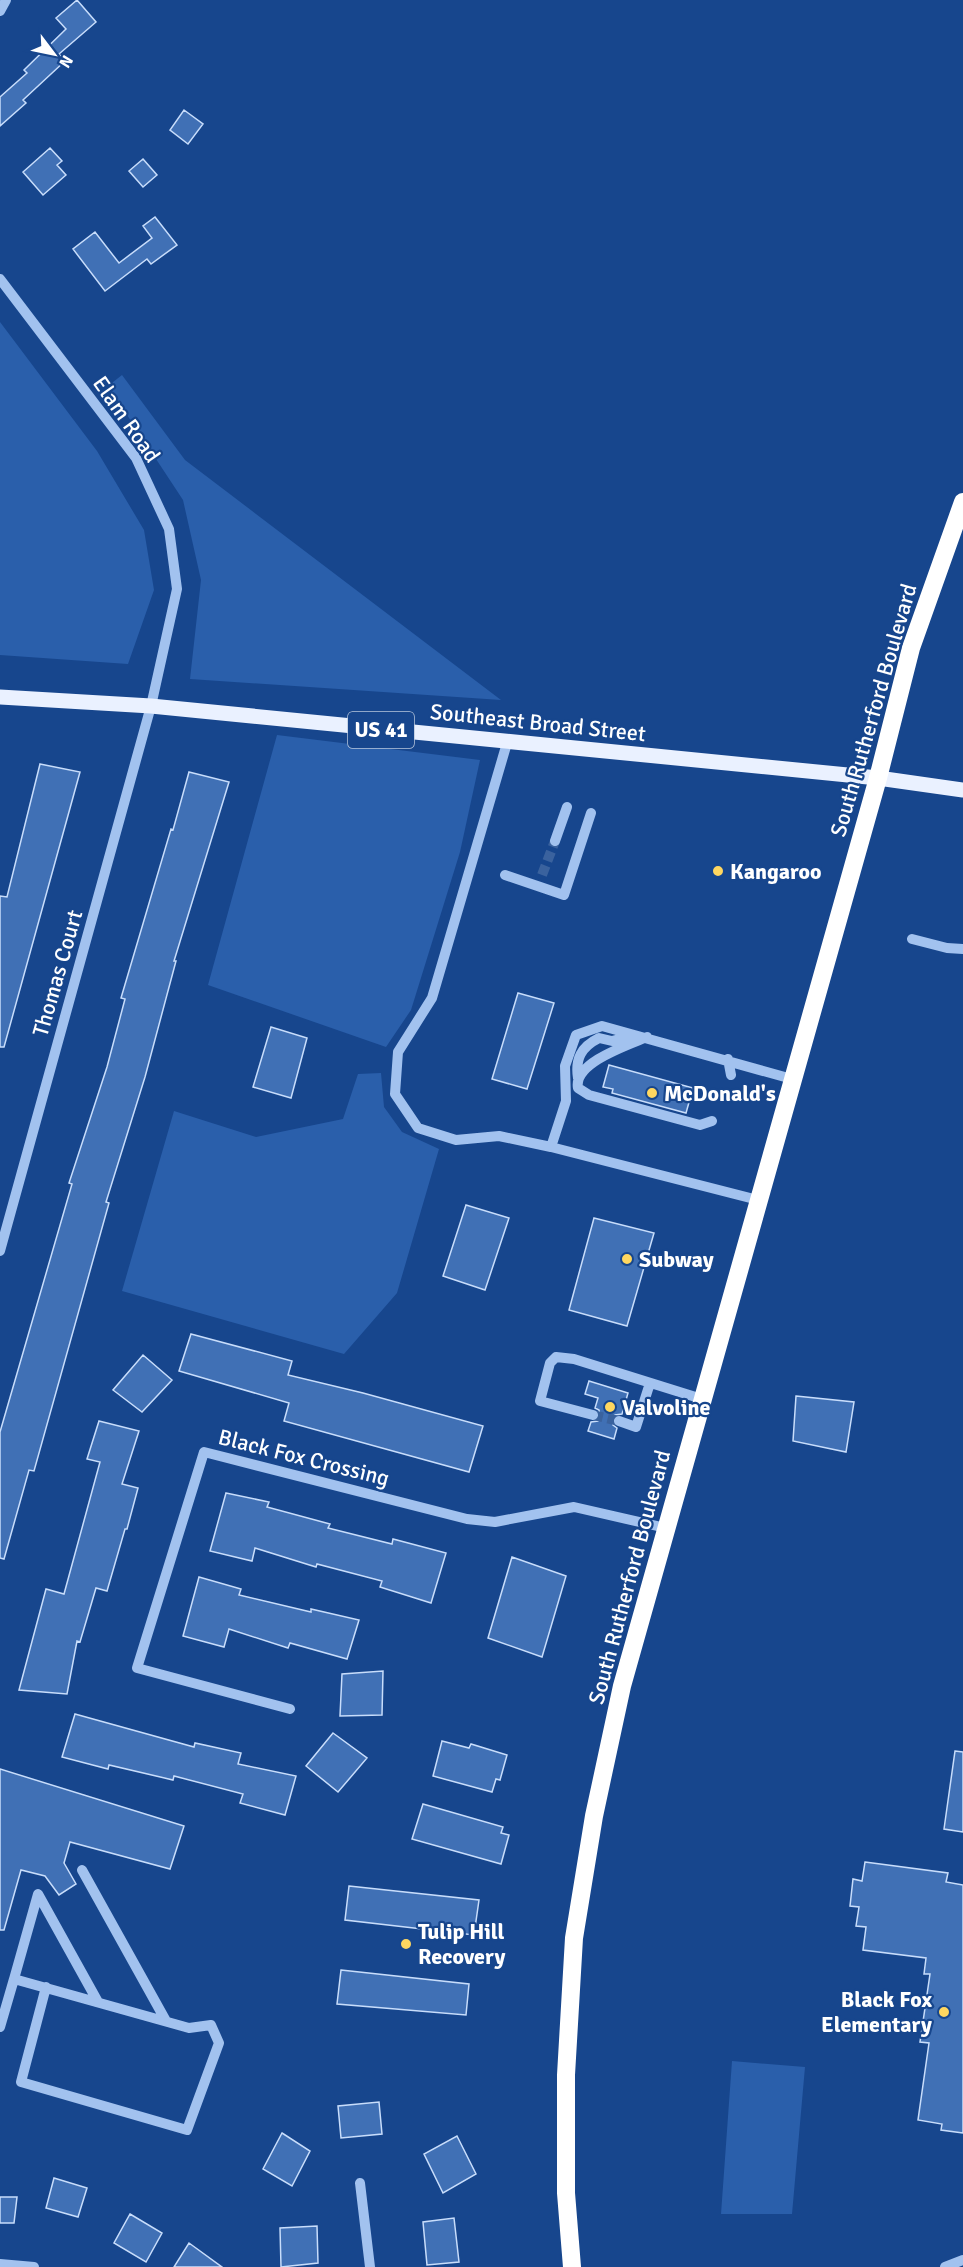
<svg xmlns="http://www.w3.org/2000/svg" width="963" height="2267" font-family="Signika,sans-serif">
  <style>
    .green { fill: #2a5fab }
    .building { fill: #4070b5; stroke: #c8ddfb; stroke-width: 1.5 }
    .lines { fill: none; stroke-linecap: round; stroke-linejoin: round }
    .minor-tunnel { stroke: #3a629e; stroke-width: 10; stroke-dasharray: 10 5; stroke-linecap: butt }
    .minor { stroke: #a2c2ef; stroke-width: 10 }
    .major { stroke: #eaf1ff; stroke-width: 15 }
    .highway { stroke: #fff; stroke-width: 18 }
    .poi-dot { fill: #ffd760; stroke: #17468d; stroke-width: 2 }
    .labels { text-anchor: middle; stroke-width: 4.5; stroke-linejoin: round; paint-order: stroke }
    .shield { fill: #17468d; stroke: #b9c8dd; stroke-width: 1.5 }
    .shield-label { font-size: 21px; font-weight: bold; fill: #fff }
    .street-label { font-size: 22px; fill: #fff; stroke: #17468d }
    .poi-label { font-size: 22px; font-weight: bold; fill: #fff; stroke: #17468d; text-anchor: start }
  </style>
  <rect width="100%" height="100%" fill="#17468d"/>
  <!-- green -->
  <path class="green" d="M0 322 97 451 144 530 154 590 128 664 0 655Z
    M122 375 185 460 501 700 190 679 201 580 183 500 108 386Z
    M277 735 480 760 460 852 411 1010 386 1047 208 985Z
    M381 1073 384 1107 402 1132 439 1149 397 1293 344 1354 122 1291 174 1111 256 1137 343 1119 358 1074Z
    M732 2061 805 2067 792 2214H721Z"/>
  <!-- building -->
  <path class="building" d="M77 0 96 22 59 54 65 61 23 100 26 103 0 126V97L27 73 24 70 66 29 56 18Z
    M184 110 203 124 188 144 170 130Z
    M50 148 62 161 57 165 66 175 43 195 23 172Z
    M143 159 157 175 143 187 129 171Z
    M155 217 177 245 151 264 147 259 105 291 73 249 95 232 119 263 152 238 143 226Z
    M40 764 80 772 4 1047H0V896L7 897Z
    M189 772 229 782 174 961H176L145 1077 106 1202 109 1203 34 1471 29 1470 4 1559 0 1558V1432L72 1184 69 1183 107 1067 125 999 121 998 171 829 173 830Z
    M518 993 554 1003 527 1089 492 1079Z
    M271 1027 307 1038 291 1098 253 1087Z
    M609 1065 693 1088 686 1113 612 1093 613 1089 603 1087Z
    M466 1205 509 1218 485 1290 443 1276Z
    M594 1218 654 1233 627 1326 569 1310Z
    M191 1334 292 1361 288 1375 363 1393 483 1426 469 1472 284 1421 289 1403 179 1371Z
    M143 1355 172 1380 142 1412 113 1390Z
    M589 1381 628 1393 622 1414 615 1415 612 1419 613 1425 617 1428 614 1439 588 1431 591 1422 598 1421 600 1416 599 1410 595 1408 598 1398 585 1394Z
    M796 1396 854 1402 846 1452 793 1441Z
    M99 1421 139 1431 122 1484 138 1488 127 1529H125L107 1591 96 1588 80 1642 77 1641 67 1694 19 1690 46 1589 64 1594 100 1462 87 1459Z
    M226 1493 269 1502 267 1507 330 1524 328 1528 392 1544 393 1539 446 1553 431 1603 380 1587 382 1581 317 1564 316 1567 255 1548 252 1561 210 1551Z
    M512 1557 566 1576 542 1657 488 1638Z
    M199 1577 241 1589 239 1595 311 1612V1609L359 1620 347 1659 290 1643 288 1648 229 1629 224 1647 183 1636Z
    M383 1671 382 1715 340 1716 342 1674Z
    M75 1714 194 1747 195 1743 241 1753 238 1764 296 1776 285 1815 240 1803 243 1794 174 1776 173 1780 109 1765 108 1769 62 1757Z
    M333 1733 367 1758 338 1792 306 1766Z
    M442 1741 469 1748 471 1744 507 1755 500 1780 496 1779 492 1792 433 1776Z
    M955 1751 963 1752V1832L944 1829Z
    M0 1769 184 1826 170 1869 70 1842 64 1863 76 1884 59 1895 45 1876 21 1870 4 1930H0Z
    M423 1804 503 1827 501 1833 509 1835 501 1864 412 1839Z
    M865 1862 948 1873 946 1882 963 1885V2133L941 2130 942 2124 918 2120 929 2043 920 2042 930 1974H924L926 1958 863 1950 866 1927 856 1926 859 1907 850 1906 853 1879 862 1881Z
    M349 1886 479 1900 474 1935 345 1920Z
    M341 1970 469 1984 466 2015 337 2004Z
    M379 2102 382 2134 341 2138 338 2106Z
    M282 2133 310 2151 292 2186 263 2169Z
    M457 2136 476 2174 443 2193 424 2154Z
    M54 2178 87 2188 78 2217 46 2208Z
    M0 2197H17L14 2223H0Z
    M130 2214 162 2233 146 2262 114 2243Z
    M454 2218 459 2262 427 2265 423 2222Z
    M317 2226 318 2263 281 2267 280 2228Z
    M189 2243 222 2267H174Z"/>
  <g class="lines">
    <!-- minor-tunnel -->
    <path class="minor-tunnel" d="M542 875 555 841
      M593 1415 619 1421"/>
    <!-- minor -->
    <path class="minor" d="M0 11 6 0
      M0 279 136 458 169 529 177 589 151 706 0 1251
      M507 743 432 998 398 1052 395 1094 418 1128 456 1140 499 1136 551 1147 758 1200
      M555 841 567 807
      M505 875 564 895 591 813
      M912 939 947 948 963 949
      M647 1037C628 1045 573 1063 578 1088L589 1095 700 1125 712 1121
      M728 1059 731 1075
      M578 1078C575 1059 581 1047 599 1038L612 1041 634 1035
      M551 1147 566 1101 565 1066 576 1035 602 1026 792 1079
      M593 1415 540 1401 550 1363 556 1357 574 1359 702 1399
      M619 1421 636 1427 650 1383
      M290 1709 137 1668 204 1452 467 1519 495 1522 574 1507 666 1528
      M82 1870 166 2021
      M46 1987 21 2082 187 2130 219 2043 211 2025 189 2028 14 1979 38 1894 98 2002
      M0 2027 14 1979
      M360 2183 370 2267
      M0 2264 34 2267
      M945 2267 963 2260"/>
    <!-- major -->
    <path class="major" d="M0 697 151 706 878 778 963 790"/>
    <!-- highway -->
    <path class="highway" d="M572 2267 566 2193V2075L574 1938 594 1816 622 1686 878 778 911 648 963 502"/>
  </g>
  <!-- markers -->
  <g class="poi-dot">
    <circle cx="718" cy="871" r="6"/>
    <circle cx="652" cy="1093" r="6"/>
    <circle cx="627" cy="1259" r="6"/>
    <circle cx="610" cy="1407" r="6"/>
    <circle cx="406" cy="1944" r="6"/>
    <circle cx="944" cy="2012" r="6"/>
  </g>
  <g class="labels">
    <!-- shield labels -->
    <rect class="shield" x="348" y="712" width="66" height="36" rx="4.5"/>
    <g class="shield-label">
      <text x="381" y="737">US 41</text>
    </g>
    <!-- street labels -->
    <g class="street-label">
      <text transform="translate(127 419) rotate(55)" y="8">Elam Road</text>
      <text transform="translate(873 710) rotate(-74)" y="8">South Rutherford Boulevard</text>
      <text transform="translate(538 722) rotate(6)" y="8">Southeast Broad Street</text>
      <text transform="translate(57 973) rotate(-74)" y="8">Thomas Court</text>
      <text transform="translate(304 1457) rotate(14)" y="8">Black Fox Crossing</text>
      <text transform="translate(629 1577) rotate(-75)" y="8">South Rutherford Boulevard</text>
    </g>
    <!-- poi labels -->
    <g class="poi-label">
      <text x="730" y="879">Kangaroo</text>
      <text x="664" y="1101">McDonald's</text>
      <text x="639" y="1267">Subway</text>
      <text x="622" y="1415">Valvoline</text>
      <text x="418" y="1939">Tulip Hill<tspan x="418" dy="25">Recovery</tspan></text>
      <text x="932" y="2007" text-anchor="end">Black Fox<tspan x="932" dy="25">Elementary</tspan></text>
    </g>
  </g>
  <!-- north arrow -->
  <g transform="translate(54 54) rotate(122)" stroke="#17468d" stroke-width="4.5" paint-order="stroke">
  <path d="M0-4.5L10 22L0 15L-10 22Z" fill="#ffffff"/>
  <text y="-9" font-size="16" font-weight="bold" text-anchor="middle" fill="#ffffff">N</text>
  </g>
</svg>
